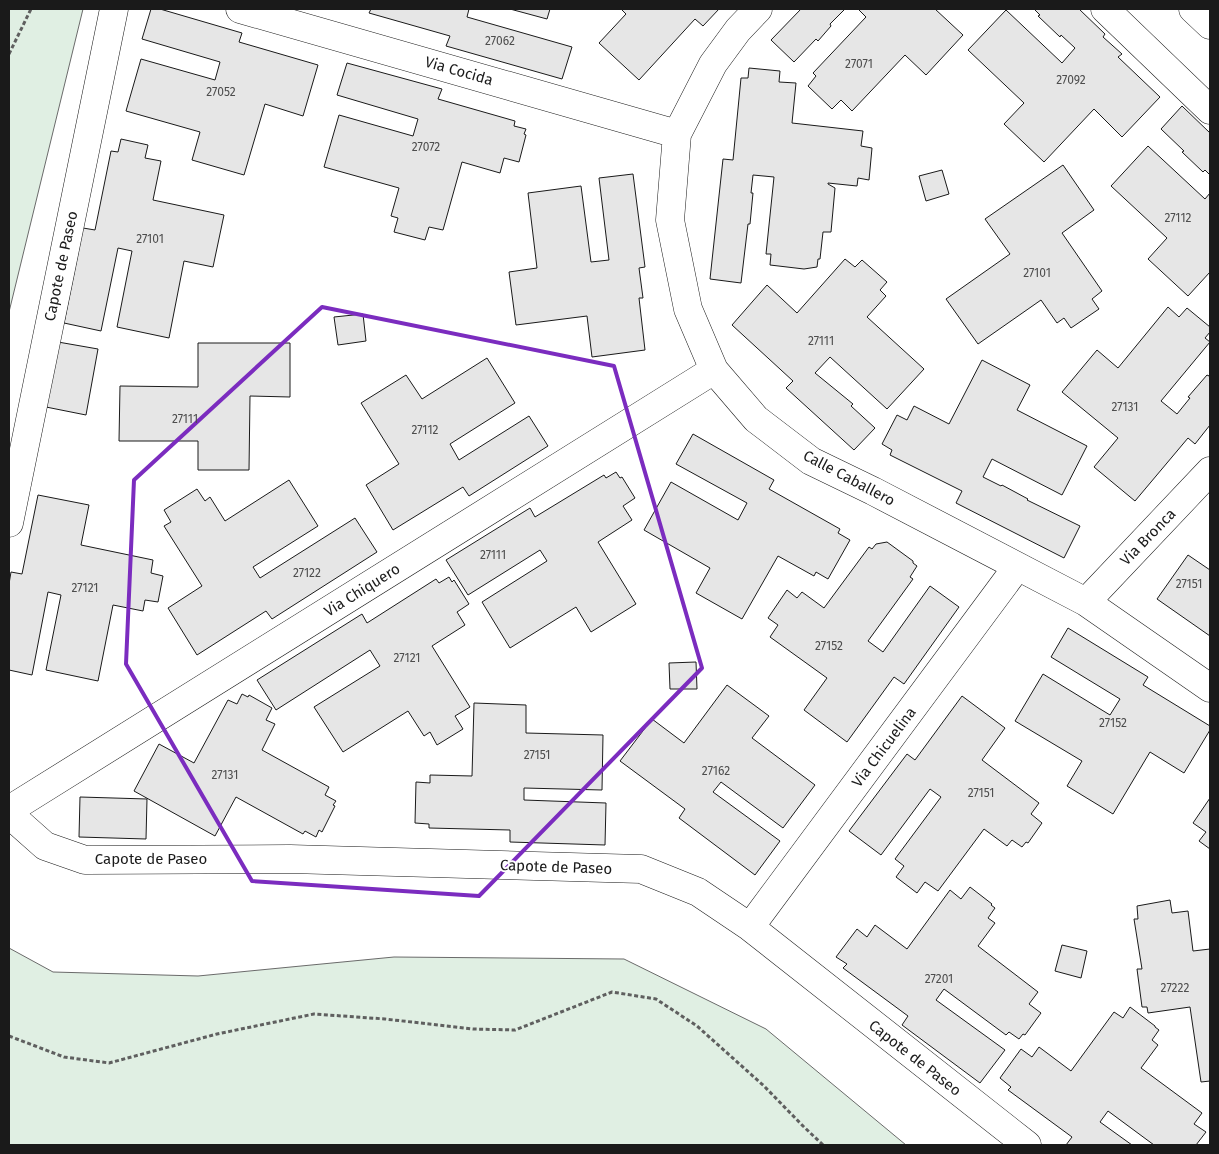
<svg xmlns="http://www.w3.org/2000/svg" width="1219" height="1154" font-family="'Fira Sans',sans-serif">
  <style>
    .green { fill: #e0efe3; stroke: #6a6a6a }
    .building { fill: #e6e6e6; stroke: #1a1a1a }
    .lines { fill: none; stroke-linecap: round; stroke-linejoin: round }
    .minor-casing { stroke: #1a1a1a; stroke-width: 29 }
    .major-casing { stroke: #1a1a1a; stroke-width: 29 }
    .path { stroke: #5f5f5f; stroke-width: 3; stroke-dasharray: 4 2.5; stroke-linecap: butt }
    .minor { stroke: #fff; stroke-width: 28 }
    .major { stroke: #fff; stroke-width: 28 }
    .marked { fill: none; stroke: #7b2cbf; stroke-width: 4; stroke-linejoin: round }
    .labels { text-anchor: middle; stroke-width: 4; stroke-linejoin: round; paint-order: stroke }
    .number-label { font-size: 12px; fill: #4d4d4d }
    .street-label { font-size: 15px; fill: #1a1a1a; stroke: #fff }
  </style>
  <rect width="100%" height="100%" fill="#fff"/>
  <!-- green -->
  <path class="green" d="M9 9H83L9 312Z
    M9 948 53 972 198 976 394 957 624 959 766 1029 906 1145H9Z"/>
  <!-- building -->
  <path class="building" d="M151 9H160L242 33 239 42 318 65 303 116 265 104 244 175 192 160 200 132 126 111 141 59 215 80 220 62 142 39Z
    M371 9H469L467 17 572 47 562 79 446 46 450 36 369 13Z
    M510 9H550L547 19Z
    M621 9H719L703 26 695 19 639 80 599 43 626 14Z
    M801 9H845L830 24 831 26 818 41 816 39 794 62 771 40Z
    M858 9H935L963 35 926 75 905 55 852 111 841 100 832 109 808 86 816 76 813 73 866 17Z
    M1034 9H1079L1105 34 1103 37 1122 54 1118 57 1160 97 1122 137 1094 109 1044 162 1004 124 1024 103 968 50 1006 10 1062 63 1075 48 1061 35 1060 37 1038 16 1040 15Z
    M347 63 442 89 438 99 515 121 514 126 526 129 524 134 526 135 519 162 504 158 500 173 462 162 443 230 429 227 425 240 394 232 398 218 391 216 399 188 324 167 339 115 413 136 418 119 337 95Z
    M749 68 780 71 779 82 796 83 792 123 863 131 861 146 872 148 869 180 858 178 857 186 828 183V184L835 188 831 232H823L820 259H818L817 267 804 269 770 265 771 254H766L774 177 753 175 751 193H753L750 224H748L741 283 710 279 723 159 733 160 741 78H748Z
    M1182 106 1210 133V175L1205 170 1203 172 1182 152 1184 151 1161 129Z
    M121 139 148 145 145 158 161 161 153 200 224 215 213 267 184 261 169 338 117 327 132 251 118 248 101 331 64 323 83 228 95 230 111 151 118 152Z
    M1148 146 1205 199 1210 193V272L1188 296 1148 259 1167 238 1111 186Z
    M1063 165 1094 210 1062 233 1102 291 1092 299 1099 309 1071 328 1064 318 1057 323 1041 300 978 344 946 299 1010 254 985 219Z
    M942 170 949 194 926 201 919 176Z
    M633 174 645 267 639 268 643 298H639L645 350 592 357 587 316 516 325 509 272 537 268 528 193 581 186 591 262 609 260 599 178Z
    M845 259 855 267 862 260 887 282 880 290 886 296 867 317 924 369 887 409 830 357 815 373 853 404 851 406 875 428 854 450 786 388 793 381 732 325 767 285 797 313Z
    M1168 307 1179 317 1187 308 1210 327V332L1205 338 1210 342 1161 401 1177 414 1190 398 1188 397 1207 375 1209 376 1210 374V425L1195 444 1188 438 1135 501 1094 467 1118 438 1062 392 1097 350 1118 368Z
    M363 314 366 341 338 345 334 317Z
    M58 342 98 349 86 415 46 407Z
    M198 343H290V397L250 396 249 470H198V441H119L120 386 198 387Z
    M487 358 515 403 450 444 459 460 529 416 548 446 469 496 463 487 393 530 366 485 399 464 361 403 406 375 422 399Z
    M982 360 1030 385 1017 410 1087 446 1062 495 992 459 983 477 1001 486 1002 485 1028 499 1027 500 1080 526 1064 558 956 503 962 491 890 455 892 450 882 444 897 415 907 420 914 406 949 424Z
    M693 434 774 480 769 489 840 529 838 533 850 540 828 579 816 572 814 576 778 556 742 619 696 593 710 568 644 530 671 482 738 520 747 503 676 464Z
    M616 472 620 478 622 477 635 498 623 506 632 520 598 542 636 604 591 632 576 607 510 648 482 602 547 561 540 550 468 595 446 560 530 508 535 517 604 475 606 478Z
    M289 480 318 526 253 567 260 578 355 518 377 552 272 619 266 611 197 655 168 608 202 586 164 526 171 522 164 510 197 489 205 501 210 497 225 521Z
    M38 495 89 505 81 545 153 560 151 573 163 576 158 602 145 600 143 611 113 605 98 681 46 670 61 595 48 592 32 675 9 670V584L11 572 22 574Z
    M887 542 913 561V563L917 566 910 577 913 579 868 641 883 652 930 586 959 607 904 684 894 677 847 742 804 710 827 678 770 637 778 625 768 618 787 590 797 598 802 592 824 608 869 547 872 549 876 544Z
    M1188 555 1210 570V636L1157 599Z
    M449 577 452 582 454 580 469 604 457 612 465 625 432 646 470 707 455 716 463 729 437 745 430 732 424 736 408 711 343 752 314 707 380 666 370 650 276 710 257 680 362 614 367 623 436 579 439 583Z
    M1068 628 1148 677 1143 685 1210 726V730L1184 773 1150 752 1113 814 1067 786 1082 761 1015 721 1043 674 1110 715 1120 699 1051 657Z
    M696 662 697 689H670L669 663Z
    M727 685 769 716 752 738 815 785 783 828 721 782 713 792 780 841 755 875 679 818 685 809 620 761 652 719 684 743Z
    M242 694 248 697 249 695 272 708 266 720 275 724 262 750 329 787 325 795 336 801 333 805 335 806 322 832 319 830 316 837 305 831 303 834 236 797 215 836 134 791 159 744 194 763 228 700 237 704Z
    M962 696 1005 728 982 760 1039 803 1031 814 1042 823 1028 843 1026 842 1022 847 1012 840 1007 846 984 829 938 891 925 882 917 893 896 877 904 866 895 859 941 797 930 789 881 855 849 831 907 754 915 760Z
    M474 703 526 705V733L603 735 602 790 524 788V800L606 803 605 845 510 842V830L429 828V824L415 823 416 782 430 783V775L472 776Z
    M80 797 147 799 146 839 79 837Z
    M1210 798V849L1199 841 1206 832 1193 823Z
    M970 887 992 904 991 905 995 908 988 918 995 923 978 946 1038 992 1029 1004 1041 1013 1025 1035 1023 1034 1019 1039 1009 1032 1006 1035 944 989 936 1000 1005 1050 980 1083 902 1025 908 1016 843 968 847 964 836 957 857 929 867 937 875 925 907 949 950 890 961 899Z
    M1170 900 1172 913 1188 911 1193 951 1210 949V1081L1201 1082 1190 1007 1148 1013 1147 1007H1142L1137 969H1142L1134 919H1138L1137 906Z
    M1062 945 1087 951 1081 978 1055 971Z
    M1130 1007 1155 1026V1027L1159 1030 1152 1040 1158 1045 1141 1068 1202 1113 1194 1124 1206 1132 1196 1145H1154L1108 1111 1100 1122 1132 1145H1066L1072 1137 1008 1090 1011 1087 1000 1078 1021 1049 1032 1057 1039 1047 1071 1071 1114 1012 1123 1018Z"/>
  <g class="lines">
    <!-- minor casing -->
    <g class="minor-casing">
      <path id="minor" d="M240 9 677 134
        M758 9 738 30 713 64 677 134 670 220 688 309 714 370 756 419 811 461 873 491 1086 602 1210 688
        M1105 9 1210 110
        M9 523 114 9
        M1086 602 1210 471
        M9 810 714 370
        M9 814 45 846 85 860 290 859 641 869 698 892 750 927 1027 1145
        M750 927 1017 567"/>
    </g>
    <!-- major casing -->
    <g class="major-casing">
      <path id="major" d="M1193 9 1210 25"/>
    </g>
    <!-- path -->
    <path class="path" d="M9 54 31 9
      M9 1036 64 1057 109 1063 217 1034 314 1014 385 1019 473 1029 515 1030 612 992 656 999 697 1026 764 1086 803 1126 823 1145"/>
    <!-- minor -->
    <use href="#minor" class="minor"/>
    <!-- major -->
    <use href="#major" class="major"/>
  </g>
  <!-- marked area -->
  <path class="marked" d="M322 307 614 366 702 668 479 896 252 881 126 664 134 480Z"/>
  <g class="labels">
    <!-- number labels -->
    <g class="number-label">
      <text x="500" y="45">27062</text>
      <text x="859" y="68">27071</text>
      <text x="1071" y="84">27092</text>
      <text x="221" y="96">27052</text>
      <text x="426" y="151">27072</text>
      <text x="1178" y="222">27112</text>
      <text x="150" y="243">27101</text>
      <text x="1037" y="277">27101</text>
      <text x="821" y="345">27111</text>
      <text x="1125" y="411">27131</text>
      <text x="185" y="423">27111</text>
      <text x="425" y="434">27112</text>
      <text x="493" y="559">27111</text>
      <text x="307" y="577">27122</text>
      <text x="1189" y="588">27151</text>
      <text x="85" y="592">27121</text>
      <text x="829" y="650">27152</text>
      <text x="407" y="662">27121</text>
      <text x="1113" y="727">27152</text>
      <text x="537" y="759">27151</text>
      <text x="716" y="775">27162</text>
      <text x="225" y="779">27131</text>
      <text x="981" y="797">27151</text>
      <text x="939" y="983">27201</text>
      <text x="1175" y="992">27222</text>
    </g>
    <!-- street labels -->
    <g class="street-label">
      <text transform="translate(459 71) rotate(16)" y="5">Via Cocida</text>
      <text transform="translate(61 266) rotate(-78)" y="5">Capote de Paseo</text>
      <text transform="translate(849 478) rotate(28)" y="5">Calle Caballero</text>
      <text transform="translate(1148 537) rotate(-46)" y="5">Via Bronca</text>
      <text transform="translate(362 590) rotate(-32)" y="5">Via Chiquero</text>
      <text transform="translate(884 747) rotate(-53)" y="5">Via Chicuelina</text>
      <text x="151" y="864">Capote de Paseo</text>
      <text transform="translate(556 867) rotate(2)" y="5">Capote de Paseo</text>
      <text transform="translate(915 1058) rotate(38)" y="5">Capote de Paseo</text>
    </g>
  </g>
  <!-- border -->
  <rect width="1219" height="1154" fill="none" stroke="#1a1a1a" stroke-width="20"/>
</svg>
